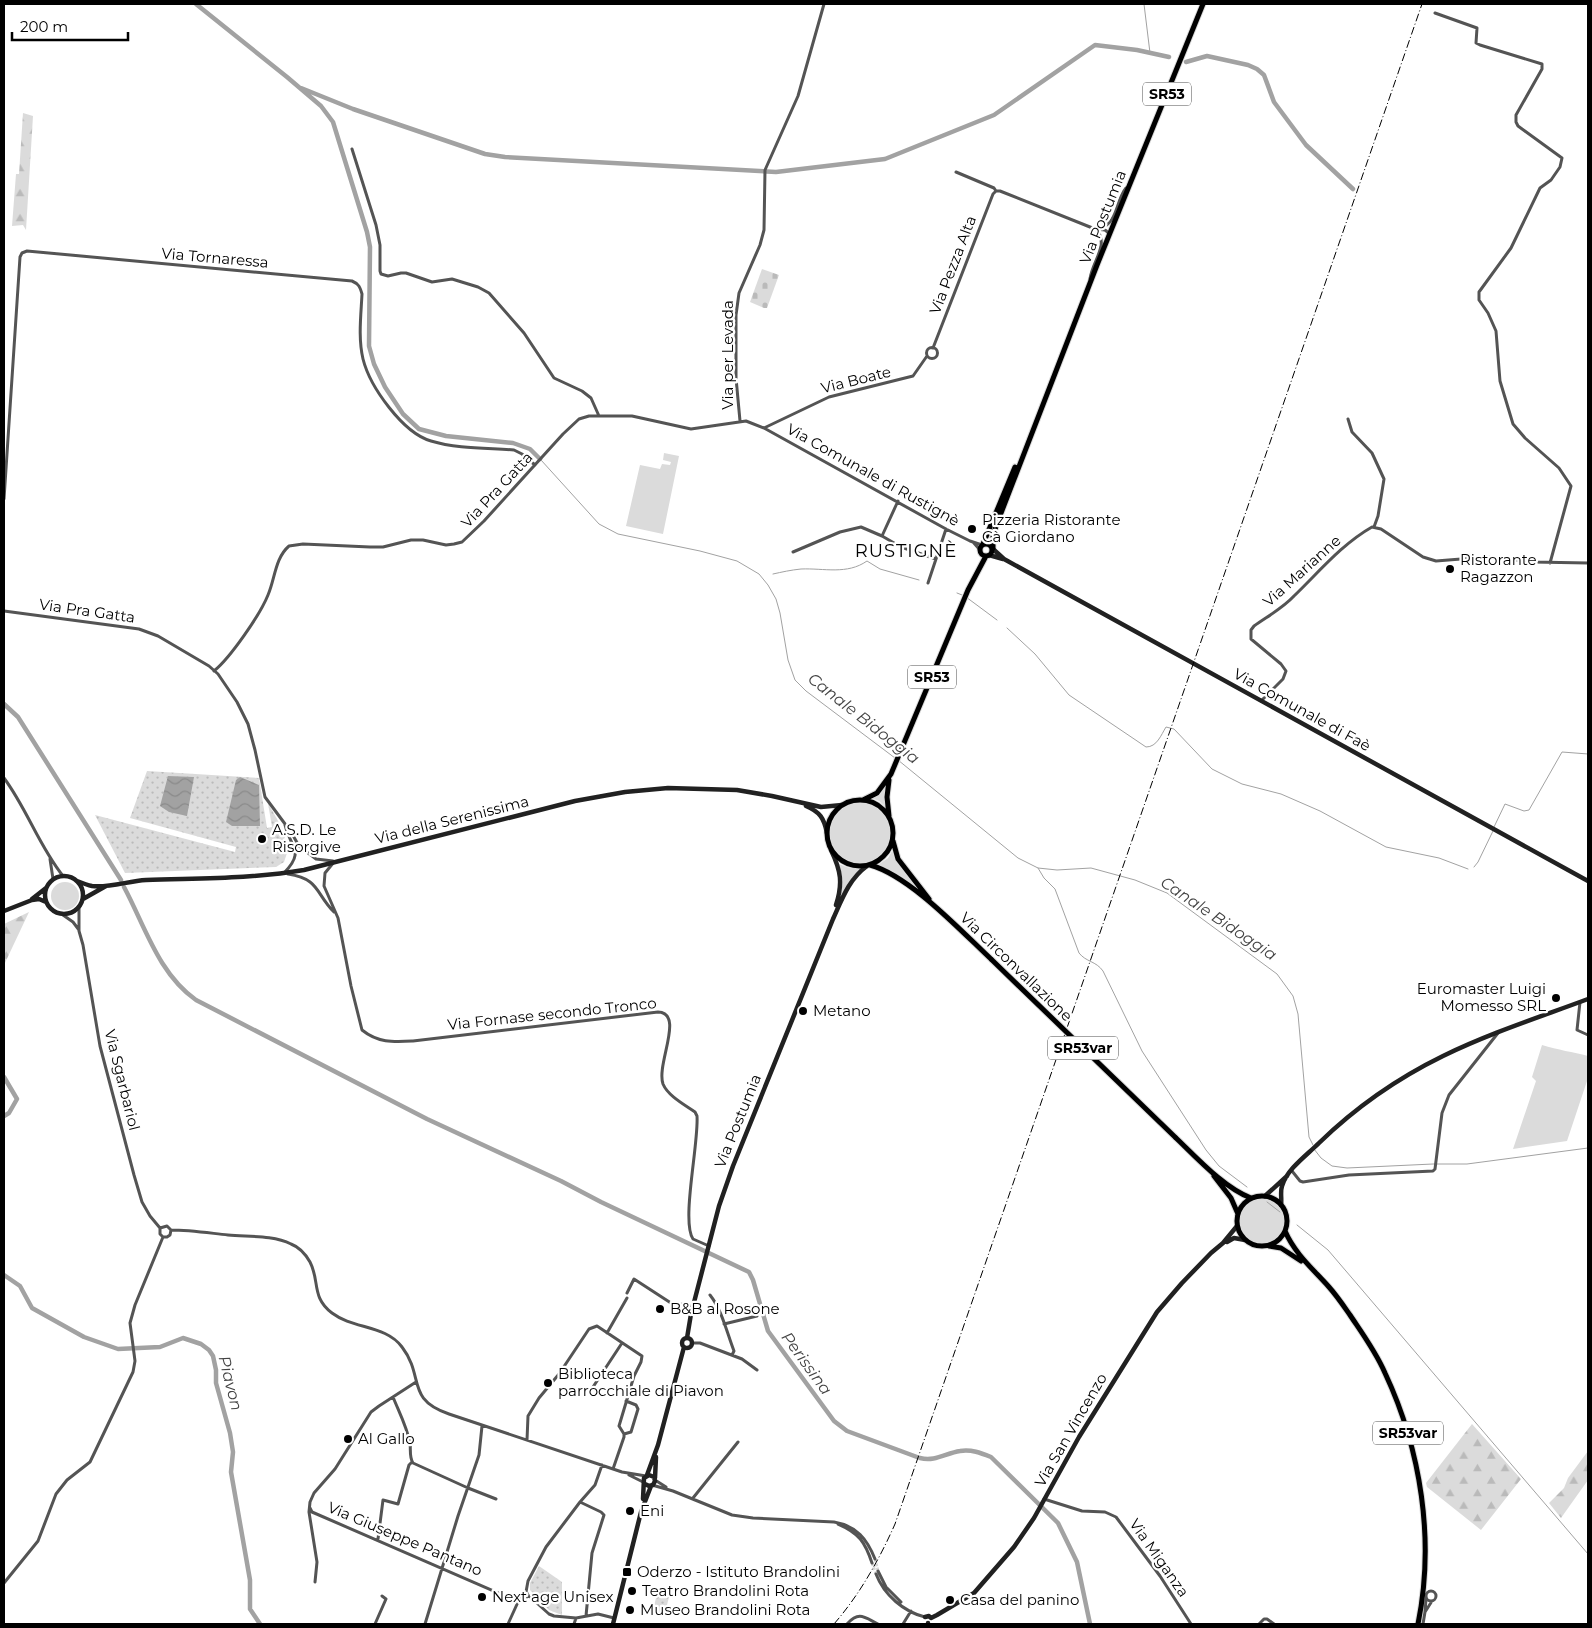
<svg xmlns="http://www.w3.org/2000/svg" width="1592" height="1628" font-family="Montserrat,sans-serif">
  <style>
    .grass { fill: #dbdbdb }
    .forest { fill: url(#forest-firs) }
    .cemetery { fill: url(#cemetery-stones) }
    .park { fill: url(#park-dots) }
    .water { fill: url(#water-waves) }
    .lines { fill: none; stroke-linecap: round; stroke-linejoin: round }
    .stream { stroke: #a2a2a2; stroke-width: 1 }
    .canal { stroke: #a2a2a2; stroke-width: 4.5 }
    .street-tunnel { stroke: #d9d9d9; stroke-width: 3; stroke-dasharray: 3 1.5; stroke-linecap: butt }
    .primary-casing { stroke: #dbdbdb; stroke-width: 7 }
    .street { stroke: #545454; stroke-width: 3 }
    .secondary { stroke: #212121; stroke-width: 4.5 }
    .primary { stroke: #000; stroke-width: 5 }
    .rail { stroke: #000; stroke-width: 1; stroke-dasharray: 8 2.5 1 2.5; stroke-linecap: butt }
    .primary-bridge-casing { stroke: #dbdbdb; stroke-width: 7; stroke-linecap: butt }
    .primary-bridge { stroke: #000; stroke-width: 5 }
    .poi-dot { fill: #000; stroke: #fff; stroke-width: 2 }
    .labels { text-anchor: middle; stroke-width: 4.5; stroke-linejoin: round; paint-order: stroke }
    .shield { fill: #fff; stroke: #4c4c4c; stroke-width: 1 }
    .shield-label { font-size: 14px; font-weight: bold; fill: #000 }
    .street-label { font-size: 15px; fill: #000; stroke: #fff }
    .poi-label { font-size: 15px; fill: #000; stroke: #fff; text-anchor: start }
    .water-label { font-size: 16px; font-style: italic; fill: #434343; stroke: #fff }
    .quarter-label { font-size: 18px; letter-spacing: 1px; fill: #000; stroke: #fff }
  </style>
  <defs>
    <pattern id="forest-firs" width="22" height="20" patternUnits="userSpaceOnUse" patternTransform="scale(1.25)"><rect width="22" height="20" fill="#dbdbdb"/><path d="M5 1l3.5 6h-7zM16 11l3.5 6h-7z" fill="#bababa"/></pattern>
    <pattern id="cemetery-stones" width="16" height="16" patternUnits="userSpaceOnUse" patternTransform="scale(1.25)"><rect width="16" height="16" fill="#dbdbdb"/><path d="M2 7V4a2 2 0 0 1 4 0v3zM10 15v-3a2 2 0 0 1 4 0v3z" fill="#bababa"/></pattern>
    <pattern id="park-dots" width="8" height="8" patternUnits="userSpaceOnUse" patternTransform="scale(1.25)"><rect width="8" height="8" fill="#dbdbdb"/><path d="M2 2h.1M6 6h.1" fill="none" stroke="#bababa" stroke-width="1.8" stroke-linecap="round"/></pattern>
    <pattern id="water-waves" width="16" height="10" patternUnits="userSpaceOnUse" patternTransform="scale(1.25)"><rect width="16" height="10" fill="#a2a2a2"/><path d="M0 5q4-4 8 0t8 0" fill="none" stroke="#8a8a8a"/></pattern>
  </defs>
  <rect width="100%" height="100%" fill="#fff"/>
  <!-- grass -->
  <path class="grass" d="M664 453 679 456 663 534 626 526 640 465 660 469 662 464 670 465 671 462 663 460Z
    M888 779 887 808 879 801 871 798Z
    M830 833a30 30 0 1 1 60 0a30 30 0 1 1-60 0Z
    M892 851 896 859 924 896 886 869 878 865 888 858Z
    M839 864 849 868 860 869 851 879 840 902 843 880Z
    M51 896a14 14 0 1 1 28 0a14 14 0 1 1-28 0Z
    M1542 1045C1558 1050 1573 1052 1588 1056V1078L1567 1141 1513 1149 1536 1081 1532 1077Z
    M1239 1221a23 23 0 1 1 46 0a23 23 0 1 1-46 0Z"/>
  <!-- forest -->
  <path class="forest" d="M23 113 33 116 26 230 23 225 12 226 16 174H19Z
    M29 912 4 965V924Z
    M1472 1424 1521 1479 1481 1530 1427 1487 1426 1483Z
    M1588 1451V1480L1561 1518 1549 1503 1564 1488 1568 1478Z"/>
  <!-- cemetery -->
  <path class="cemetery" d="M762 269 779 275 767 308H764L750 302Z"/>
  <!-- park -->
  <path class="park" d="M147 771 259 778 267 828 272 827 268 803 282 828 285 838 283 839 287 853 284 862 276 867 125 873 95 815 235 852 236 847 130 818Z
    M539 1566 562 1582V1615L549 1610 530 1590V1583Z
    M658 1590 670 1593 664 1617 652 1614Z"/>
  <!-- water -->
  <path class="water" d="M168 776 194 777 187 816 169 812 160 806Z
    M240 777 259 785 260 826H232L226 822 236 780Z"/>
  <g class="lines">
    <!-- stream -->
    <path class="stream" d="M1144 4 1150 53
      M541 460 599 524 618 534 700 551 737 561 759 574 768 585 776 599 780 613 788 660 795 680 806 691 895 758
      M773 574C782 572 791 570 801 569 824 568 847 575 867 561L880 569 919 580
      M957 593 962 595
      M966 597 997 620
      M1007 628 1035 654 1069 695 1146 747C1157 747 1161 735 1166 727L1174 729 1212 769 1242 784 1281 794 1320 811 1386 847 1439 858 1468 869
      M898 760 1018 858 1038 868 1057 870 1091 868 1135 880 1167 893 1277 974 1293 996 1298 1014 1309 1137 1313 1145
      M1494 827 1505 804 1524 811 1529 810 1562 752 1588 754
      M1474 867 1478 862 1493 831
      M1038 868 1044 878 1055 889 1079 953C1086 962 1096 961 1103 971L1142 1051 1206 1150 1219 1166 1247 1187
      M1314 1149 1321 1158 1332 1166 1347 1168 1433 1164H1467L1588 1148
      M1267 1202 1280 1212
      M1297 1225 1328 1250 1588 1554"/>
    <!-- canal -->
    <path class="canal" d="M196 4 287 77 321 106 333 122 367 232 370 247 369 346 374 364 385 387 403 414 419 429 446 436 513 443 530 449 540 459
      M1186 62 1207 56 1248 65 1257 69 1264 75 1274 102 1306 145 1353 189
      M301 88 353 109 485 154 505 157 776 172 885 159 994 115 1095 45 1137 50 1169 57
      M4 704 18 717 121 880
      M124 887C145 926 158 973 196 1000L427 1119 561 1181 601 1202 749 1272 753 1280 768 1331 834 1421 847 1431 917 1457
      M4 1077 17 1099 9 1113 4 1116
      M4 1275 20 1286 32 1308 84 1337 118 1349 160 1347 183 1338 201 1344 209 1350 213 1356 216 1370V1383L230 1433 233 1452 231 1472 250 1580V1609L260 1624
      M920 1458C935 1462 946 1453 960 1451 971 1449 981 1453 991 1457L1058 1523 1077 1562 1090 1624"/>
    <!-- street-tunnel -->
    <path class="street-tunnel" d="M875 1559 878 1571
      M872 1563 876 1574"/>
    <!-- primary casing -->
    <g class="primary-casing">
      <path id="primary" d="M980 550a6 6 0 1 1 12 0a6 6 0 1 1-12 0Z
        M983 544 1015 467
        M993 548V537L996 526 1097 265 1203 4
        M827 833a33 33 0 1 1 66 0a33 33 0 1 1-66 0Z
        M863 800 877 793 891 774 968 590 986 556
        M889 816 887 797 889 780
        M893 841 898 859 929 899
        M870 865C910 876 961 931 992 960
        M1175 1137C1196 1157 1224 1188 1251 1198
        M1214 1176 1231 1198 1238 1214
        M1237 1221a25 25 0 1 1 50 0a25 25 0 1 1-50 0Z
        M1285 1231C1295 1254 1313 1269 1329 1287 1337 1296 1343 1305 1350 1315 1362 1333 1376 1352 1385 1373 1421 1450 1435 1540 1418 1624
        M1269 1246 1281 1248 1301 1261"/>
    </g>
    <!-- street -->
    <path class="street" d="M1435 13 1477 28 1476 43 1480 45 1542 64V69L1516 115V122L1518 126 1562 158 1560 167 1551 180 1540 188 1511 248 1479 292V300L1488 313 1496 331 1500 381 1513 424 1525 438 1559 468 1571 486 1550 563
      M352 149 376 225 380 245V271L381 274 388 276 401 273H406L432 282 452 279 478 287 489 293 524 333 554 378 582 391 591 398 599 416
      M956 172 994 188 996 191
      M1101 228C1118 222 1116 200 1126 188
      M1090 279C1092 261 1110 245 1096 229
      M926.5 353a5.5 5.5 0 1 1 11 0a5.5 5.5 0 1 1-11 0Z
      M933 348 993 194 996 191H1000L1095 229 1105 230 1110 234
      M1348 419 1352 432 1372 453 1384 479 1378 516 1374 527
      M740 421 736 378V315L739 293 760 245 764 230 765 170 798 96 824 4
      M764 428 829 397 913 376 927 356
      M4 499 20 257 22 253 27 251 352 281C359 284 360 287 362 294 361 315 358 338 363 359 370 387 403 433 431 441 457 449 487 448 514 450L522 454 535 465
      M882 536 898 501
      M973 542 980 550
      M793 552 840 532 861 527 882 536 901 547 936 559
      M928 583 946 529
      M4 611 139 629 158 636 209 666 218 674 237 702 248 724 255 750 265 797 291 832 299 846 316 859 333 861
      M214 671C230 658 260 615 268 595 275 579 275 558 289 546L303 544 370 547H383L411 540H423L446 545 454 544 462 542 484 521 563 434 579 419 589 416H632L691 429 746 421 764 428 946 529 970 541 982 545
      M1261 701 1283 679 1286 671 1281 664 1251 639V630L1254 626C1268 616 1283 608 1294 596 1319 572 1342 544 1372 527L1381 529 1423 557 1436 561 1486 557 1532 562 1588 563
      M4 778C27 809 39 846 63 876
      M50 859 53 879
      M334 862 325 873 324 886 338 918 351 986 362 1030C378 1043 393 1042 413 1041L658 1012C685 1013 656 1064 663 1084 668 1096 685 1105 695 1112L697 1116C699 1143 681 1221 693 1239L709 1246
      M284 873C305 851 291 849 285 825
      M288 874C320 879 315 893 334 912
      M79 908V931L83 945 100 1046 134 1175 142 1202 150 1216 160 1228V1234L163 1237H167L170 1235 171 1230
      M63 915 73 922 79 930
      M1580 1002 1577 1030 1588 1035
      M1292 1171 1300 1181 1303 1182 1349 1175 1433 1171 1435 1169 1442 1113 1449 1095 1498 1033
      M160 1228 167 1226 171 1230
      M171 1230C190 1230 209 1233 228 1235 248 1237 273 1235 291 1244 299 1247 306 1255 310 1262 320 1281 311 1297 332 1313 353 1329 386 1325 402 1347 425 1377 405 1399 449 1414L622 1472 646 1476
      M627 1293 634 1279 674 1305
      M710 1295C722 1310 727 1333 734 1351L732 1355
      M690 1306 682 1309 674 1305 685 1304 692 1307
      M724 1324 757 1316
      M607 1333 627 1298
      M692 1343H700L742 1359 757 1370
      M593 1387 622 1343
      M393 1397C399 1412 407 1427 410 1443 411 1450 409 1457 413 1463L468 1488 496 1499
      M624 1434 631 1432 638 1409 636 1405 626 1401
      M527 1440 528 1416 539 1398 559 1374 589 1329 597 1326 642 1356 641 1362 634 1376 619 1426 624 1434V1437L613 1469
      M629 1475 643 1482
      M655 1480 666 1487
      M652 1485 673 1491 732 1515 753 1518 834 1522C857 1526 867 1539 875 1559
      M693 1498 738 1442
      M1044 1499 1082 1511 1105 1512 1116 1517 1160 1576 1191 1624
      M580 1502 601 1512 604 1515 592 1553 586 1616
      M310 1508 312 1512 519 1602
      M838 1524C859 1533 865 1542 872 1563
      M378 1539 383 1500 398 1504 409 1465 412 1462
      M878 1571 886 1587 901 1602
      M876 1574C884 1595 904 1612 925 1617
      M315 1582 317 1562 309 1512 310 1502 314 1493 335 1469 371 1412 379 1406 416 1382
      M4 1583 38 1541 56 1494 67 1480 90 1462 133 1372 135 1361 130 1323 135 1305 163 1237
      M1426 1596a5 5 0 1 1 10 0a5 5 0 1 1-10 0Z
      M526 1592 528 1581 546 1547 580 1502 595 1485 602 1465
      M522.5 1595a2.5 2.5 0 1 1 5 0a2.5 2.5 0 1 1-5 0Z
      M528 1595 549 1614 554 1616 576 1618 598 1614 614 1618
      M1426 1599 1425 1612 1432 1601
      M375 1624 386 1599 382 1596
      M425 1624 458 1516 479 1455 482 1426
      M508 1624 518 1602 523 1596
      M574 1624 576 1618
      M847 1624C859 1611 864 1617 878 1624
      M903 1624 911 1611
      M1259 1624 1264 1619H1267L1274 1624
      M1423 1624 1425 1612"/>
    <!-- secondary -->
    <path class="secondary" d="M993 549 1004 559C1198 667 1394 773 1588 881
      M989 555 1003 559
      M806 806C820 812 824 818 827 833
      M831 850C841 871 843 883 836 905
      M45 895a19 19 0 1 1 38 0a19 19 0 1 1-38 0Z
      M77 881C82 883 87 885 92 886 110 888 128 881 146 880 199 878 251 879 304 870L575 801 625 792 668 788 737 790 772 796 821 807 842 805
      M32 899 46 888
      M83 899 106 886
      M4 911 32 900 39 899 46 902
      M1265 1196 1287 1176
      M1281 1205C1282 1199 1280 1192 1282 1186 1287 1169 1307 1155 1319 1143 1355 1108 1398 1078 1443 1056 1490 1033 1540 1017 1588 999
      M1227 1242 1234 1238 1245 1240
      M687 1338 691 1314 719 1206 733 1166 833 919C842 899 849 879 867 866
      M682 1343a5 5 0 1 1 10 0a5 5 0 1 1-10 0Z
      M647 1475 658 1445 684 1347
      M655 1478 656 1457
      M643 1499 644 1478 649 1475 654 1477 655 1481 653 1485 649 1486 645 1484
      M925 1617 929 1616 931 1618 937 1615 974 1593 1014 1547 1034 1518 1079 1437 1157 1312 1182 1283 1211 1253 1223 1243 1237 1226
      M613 1624 641 1512 651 1486
      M928 1624V1623"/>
    <!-- primary -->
    <use href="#primary" class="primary"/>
    <!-- rail -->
    <path class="rail" d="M834 1624C860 1594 879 1560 895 1524L1422 4"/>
    <!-- primary-bridge casing -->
    <g class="primary-bridge-casing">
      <path id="primary-bridge" d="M992 960 1175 1137"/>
    </g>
    <!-- primary-bridge -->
    <use href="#primary-bridge" class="primary-bridge"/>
  </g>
  <!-- markers -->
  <g class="poi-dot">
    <circle cx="972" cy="529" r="5"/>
    <circle cx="1450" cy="569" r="5"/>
    <circle cx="262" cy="839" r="5"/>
    <circle cx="1556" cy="998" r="5"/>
    <circle cx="803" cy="1011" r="5"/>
    <circle cx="660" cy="1309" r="5"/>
    <circle cx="548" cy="1383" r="5"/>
    <circle cx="348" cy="1439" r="5"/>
    <circle cx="630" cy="1511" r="5"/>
    <rect x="622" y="1567" width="10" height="10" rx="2.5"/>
    <circle cx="632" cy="1591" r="5"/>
    <circle cx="482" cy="1597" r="5"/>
    <circle cx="950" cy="1600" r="5"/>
    <circle cx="630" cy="1610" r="5"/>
  </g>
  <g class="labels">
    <!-- shield labels -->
    <g class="shield">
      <rect x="1143" y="82.5" width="48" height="23" rx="4"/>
      <rect x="908" y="665.5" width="48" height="23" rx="4"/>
      <rect x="1048" y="1036.5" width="70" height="23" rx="4"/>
      <rect x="1373" y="1421.5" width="70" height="23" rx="4"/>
    </g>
    <g class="shield-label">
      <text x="1167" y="99">SR53</text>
      <text x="932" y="682">SR53</text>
      <text x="1083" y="1053">SR53var</text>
      <text x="1408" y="1438">SR53var</text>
    </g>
    <!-- street labels -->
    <g class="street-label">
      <text transform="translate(1103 217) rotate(-68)" y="5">Via Postumia</text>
      <text transform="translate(215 258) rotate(5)" y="5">Via Tornaressa</text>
      <text transform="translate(953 265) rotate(-69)" y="5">Via Pezza Alta</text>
      <text transform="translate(728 355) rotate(-90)" y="5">Via per Levada</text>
      <text transform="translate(856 380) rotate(-14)" y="5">Via Boate</text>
      <text transform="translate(873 475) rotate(29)" y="5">Via Comunale di Rustignè</text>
      <text transform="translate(497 490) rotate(-47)" y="5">Via Pra Gatta</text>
      <text transform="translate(1302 571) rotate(-42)" y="5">Via Marianne</text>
      <text transform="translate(87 611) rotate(8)" y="5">Via Pra Gatta</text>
      <text transform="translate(1302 710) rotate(29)" y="5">Via Comunale di Faè</text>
      <text transform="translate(452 820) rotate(-14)" y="5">Via della Serenissima</text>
      <text transform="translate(1016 967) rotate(44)" y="5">Via Circonvallazione</text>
      <text transform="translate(552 1014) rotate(-6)" y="5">Via Fornase secondo Tronco</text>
      <text transform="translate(122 1080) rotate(76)" y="5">Via Sgarbariol</text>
      <text transform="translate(738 1121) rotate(-68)" y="5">Via Postumia</text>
      <text transform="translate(1071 1430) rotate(-60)" y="5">Via San Vincenzo</text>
      <text transform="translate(405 1539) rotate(23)" y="5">Via Giuseppe Pantano</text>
      <text transform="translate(1159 1558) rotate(55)" y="5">Via Miganza</text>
    </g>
    <!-- poi labels -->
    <g class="poi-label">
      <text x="982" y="525">Pizzeria Ristorante<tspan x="982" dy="17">Cà Giordano</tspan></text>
      <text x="1460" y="565">Ristorante<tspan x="1460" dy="17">Ragazzon</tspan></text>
      <text x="272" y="835">A.S.D. Le<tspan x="272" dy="17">Risorgive</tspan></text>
      <text x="1546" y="994" text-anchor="end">Euromaster Luigi<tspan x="1546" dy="17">Momesso SRL</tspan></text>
      <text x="813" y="1016">Metano</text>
      <text x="670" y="1314">B&amp;B al Rosone</text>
      <text x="558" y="1379">Biblioteca<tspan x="558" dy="17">parrocchiale di Piavon</tspan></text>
      <text x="358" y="1444">Al Gallo</text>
      <text x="640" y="1516">Eni</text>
      <text x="637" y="1577">Oderzo - Istituto Brandolini</text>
      <text x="642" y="1596">Teatro Brandolini Rota</text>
      <text x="492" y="1602">Next age Unisex</text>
      <text x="960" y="1605">Casa del panino</text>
      <text x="640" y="1615">Museo Brandolini Rota</text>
    </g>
    <!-- water labels -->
    <g class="water-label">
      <text transform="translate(864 718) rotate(38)" y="6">Canale Bidoggia</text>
      <text transform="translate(1219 918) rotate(34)" y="6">Canale Bidoggia</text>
      <text transform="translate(807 1363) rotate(54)" y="6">Perissina</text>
      <text transform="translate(231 1383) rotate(76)" y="6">Piavon</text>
    </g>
    <!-- quarter labels -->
    <g class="quarter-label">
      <text x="906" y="557">RUSTIGNÈ</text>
    </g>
  </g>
  <!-- border -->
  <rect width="1592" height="1628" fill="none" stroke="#000000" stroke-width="10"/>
  <!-- scale -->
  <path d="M12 32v8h116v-8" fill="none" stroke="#000000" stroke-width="2.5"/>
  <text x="20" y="32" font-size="15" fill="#000000" stroke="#ffffff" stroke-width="4" paint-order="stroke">200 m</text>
</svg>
